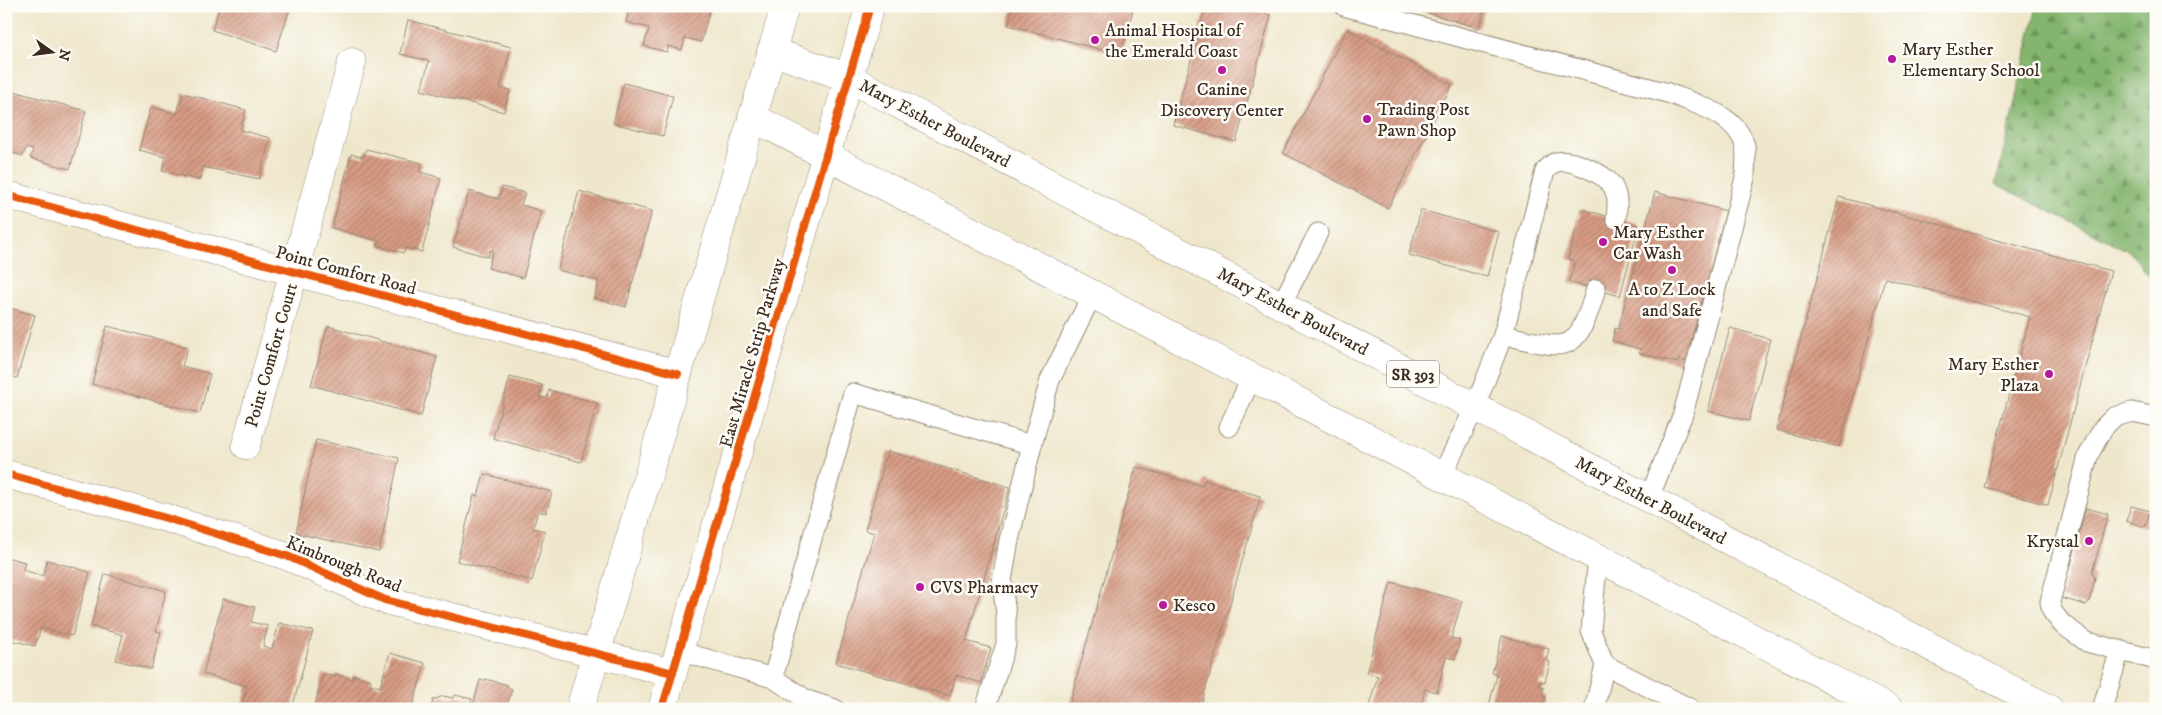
<svg xmlns="http://www.w3.org/2000/svg" width="2162" height="715" font-family="'IM FELL DW Pica',serif">
  <style>
    .forest { fill: url(#forest-firs); stroke: #607046 }
    .building { fill: url(#building-hatch) }
    .lines { fill: none; stroke-linecap: round; stroke-linejoin: round }
    .lane-casing { stroke: #958875; stroke-width: 21 }
    .street-casing { stroke: #958875; stroke-width: 29 }
    .primary-casing { stroke: #958875; stroke-width: 29 }
    .highway-casing { stroke: #958875; stroke-width: 29 }
    .lane { stroke: #fff; stroke-width: 19 }
    .street { stroke: #fff; stroke-width: 28 }
    .primary { stroke: #fff; stroke-width: 28 }
    .highway { stroke: #fff; stroke-width: 28 }
    .cycleway-casing { stroke: #fdfcf7; stroke-width: 11 }
    .cycleway { stroke: #e8590c; stroke-width: 8 }
    .poi-dot { fill: #b5179e; stroke: #fdfcf7; stroke-width: 2 }
    .labels { text-anchor: middle; stroke-width: 5; stroke-linejoin: round; paint-order: stroke }
    .shield { fill: #fdfcf7; stroke: #75695f; stroke-width: 1 }
    .shield-label { font-size: 16px; font-weight: bold; fill: #3b2a1e }
    .poi-label { font-size: 18px; fill: #3b2a1e; stroke: #fdfcf7; text-anchor: start }
    .street-label { font-size: 18px; fill: #3b2a1e; stroke: #fdfcf7 }
  </style>
  <defs>
    <pattern id="forest-firs" width="22" height="20" patternUnits="userSpaceOnUse" patternTransform="scale(1.25)"><rect width="22" height="20" fill="#84b56e"/><path d="M5 1l3.5 6h-7zM16 11l3.5 6h-7z" fill="#6d935a"/></pattern>
    <pattern id="building-hatch" width="6" height="6" patternUnits="userSpaceOnUse" patternTransform="scale(1.25)"><rect width="6" height="6" fill="#d79b84"/><path d="M-1 1l2-2M0 6l6-6M5 7l2-2" fill="none" stroke="#b07f6b"/></pattern>
  </defs>
  <rect width="100%" height="100%" fill="#fdfcf7"/>
  <filter id="ink" filterUnits="userSpaceOnUse"><feTurbulence type="fractalNoise" baseFrequency=".02" numOctaves="2"/><feDisplacementMap in="SourceGraphic" scale="10" xChannelSelector="R" yChannelSelector="G"/><feConvolveMatrix kernelMatrix="1 2 1 2 8 2 1 2 1" color-interpolation-filters="sRGB"/></filter>
  <filter id="wash" filterUnits="userSpaceOnUse"><feTurbulence type="fractalNoise" baseFrequency=".0096" numOctaves="4" result="noise"/><feDisplacementMap in="SourceGraphic" scale="20" xChannelSelector="R" yChannelSelector="G"/><feGaussianBlur stdDeviation="1.12" result="paint"/><feColorMatrix in="noise" values="0 0 0 0 0 0 0 0 0 0 0 0 0 0 0 0 0 1.4 0 .05"/><feComposite in="paint" operator="in"/></filter>
  <g filter="url(#wash)">
    <rect width="100%" height="100%" fill="#efe7cc"/>
    <!-- forest -->
    <path class="forest" d="M2037 6H2156V285L2130 252 1996 184Z"/>
    <g id="blocks">
      <!-- building -->
      <path class="building" d="M220 6H291L276 51 212 30Z
        M630 6H711L701 42 685 38 682 50 668 46 667 52 644 46 649 28 626 22Z
        M1013 6H1134L1121 55 1008 25Z
        M1206 6H1238L1271 15 1236 142 1173 125Z
        M1404 6H1486L1479 28Z
        M408 20 511 47 500 88 510 90 504 112 421 90 429 61 400 54Z
        M1347 29 1452 85 1388 208 1283 153Z
        M624 83 673 96 663 136 613 123Z
        M6 89 86 111 70 169 30 158 33 150 26 148 23 156 6 151Z
        M183 93 246 110 240 130 270 138 259 179 203 167 199 180 162 171 166 157 139 150 151 107 177 114Z
        M366 149 422 163 420 172 441 178 422 252 405 248 404 253 378 246 379 241 332 228 351 154 363 157Z
        M502 187 525 193 521 205 541 211 523 278 488 268 493 250H490L488 257 453 247 469 191 499 199Z
        M579 191 652 211 626 307 594 298 599 281 558 270Z
        M1655 192 1726 211 1689 349H1691L1687 362 1679 359 1678 363 1639 353 1640 349 1612 341 1615 328 1618 329Z
        M1839 197 2111 271 2048 505 1984 487 2030 317 1885 278 1839 447 1776 430Z
        M1581 209 1639 225 1620 296 1569 282 1575 261 1568 259Z
        M1421 210 1499 232 1487 277 1409 255Z
        M6 307 35 315 17 378 6 375Z
        M107 326 188 347 182 366 210 374 200 413 92 384Z
        M328 326 437 357 421 416 311 385Z
        M1730 328 1770 339 1749 421 1708 411Z
        M510 377 542 385 539 397 547 398 549 390 597 403 581 462 493 438Z
        M316 440 399 458 379 552 296 533Z
        M888 451 1010 487 966 641 991 648 981 683 956 675 950 696 836 663 874 533 865 530Z
        M1136 467 1203 486 1204 480 1260 496 1259 502 1200 709H1068Z
        M484 474 552 492 546 513 538 511 533 528 545 531 532 581 457 561 474 495 478 496Z
        M2131 506 2150 511 2145 527 2126 521Z
        M2086 508 2108 514 2092 573 2095 578 2089 602 2086 605 2061 598 2068 569 2070 568Z
        M6 557 25 562 23 570 43 576 47 560 90 572 72 636 41 628 35 646 6 639 10 619 6 618Z
        M105 574 166 591 156 631 161 632 151 669 116 660 123 635 91 626Z
        M1391 582 1462 601 1451 638 1460 640 1455 659 1446 657 1437 692 1425 689 1420 709H1368L1378 676 1366 673Z
        M223 599 255 607 251 622 268 626 263 646 272 649 279 623 313 631 292 709H254L242 706 247 686 203 674Z
        M1502 636 1549 649 1546 661 1550 662 1545 682 1540 681 1539 686 1544 687 1542 696 1546 697 1543 709H1483L1484 705 1489 706 1497 675 1492 673Z
        M390 653 425 663 412 709H314L323 674 335 677 336 674 352 679 353 675 371 680 370 684 380 687Z
        M485 679 508 685 507 687 512 689 506 709H472L480 680 484 681Z
        M455 695 472 699 469 709H431L433 700 443 696 453 698Z"/>
    </g>
  </g>
  <g filter="url(#ink)">
    <use href="#blocks" fill-opacity="0" stroke="#958875" stroke-width="1"/>
    <g class="lines">
      <!-- lane casing -->
      <g class="lane-casing">
        <path id="lane" d="M1344 6 1668 93C1695 104 1737 114 1745 146 1747 156 1745 168 1745 178L1683 414 1649 498
          M1596 289C1575 360 1567 348 1503 335L1545 171C1548 169 1551 164 1554 163 1568 156 1606 174 1613 187 1619 198 1617 208 1616 219
          M1281 305 1318 233
          M2156 417 2132 412 2114 417 2103 428 2088 456 2050 602 2052 611 2062 624 2087 642 2156 660
          M1229 427 1252 376
          M1442 475 1475 407 1503 335
          M679 651 773 678 853 393 1032 445 1050 380 1093 293
          M1605 665 1691 709
          M773 678 807 700 835 709
          M985 709 1006 644V615L1002 581 1009 540 1032 445
          M1594 709 1605 665 1591 631 1598 556
          M2102 709 2120 650"/>
      </g>
      <!-- street casing -->
      <g class="street-casing">
        <path id="street" d="M6 195 678 374
          M246 445 352 62
          M6 474 166 518 287 556 385 600 673 673"/>
      </g>
      <!-- primary casing -->
      <g class="primary-casing">
        <path id="primary" d="M771 51 849 78 2049 709
          M752 117 1889 709"/>
      </g>
      <!-- highway casing -->
      <g class="highway-casing">
        <path id="highway" d="M580 709 785 6
          M662 709 870 6"/>
      </g>
      <!-- lane -->
      <use href="#lane" class="lane"/>
      <!-- street -->
      <use href="#street" class="street"/>
      <!-- primary -->
      <use href="#primary" class="primary"/>
      <!-- highway -->
      <use href="#highway" class="highway"/>
      <!-- cycleway casing -->
      <g class="cycleway-casing">
        <path id="cycleway" d="M6 195 678 374
          M6 474 166 518 287 556 385 600 673 673
          M662 709 870 6"/>
      </g>
      <!-- cycleway -->
      <use href="#cycleway" class="cycleway"/>
    </g>
  </g>
  <!-- markers -->
  <g class="poi-dot">
    <circle cx="1095" cy="40" r="5"/>
    <circle cx="1892" cy="59" r="5"/>
    <circle cx="1222" cy="70" r="5"/>
    <circle cx="1367" cy="119" r="5"/>
    <circle cx="1603" cy="242" r="5"/>
    <circle cx="1672" cy="270" r="5"/>
    <circle cx="2049" cy="374" r="5"/>
    <circle cx="2089" cy="541" r="5"/>
    <circle cx="920" cy="587" r="5"/>
    <circle cx="1163" cy="605" r="5"/>
  </g>
  <g class="labels">
    <!-- shield labels -->
    <rect class="shield" x="1387" y="360.5" width="52" height="27" rx="4"/>
    <g class="shield-label">
      <text x="1413" y="380">SR 393</text>
    </g>
    <!-- poi labels -->
    <g class="poi-label">
      <text x="1105" y="36">Animal Hospital of<tspan x="1105" dy="21">the Emerald Coast</tspan></text>
      <text x="1902" y="55">Mary Esther<tspan x="1902" dy="21">Elementary School</tspan></text>
      <text x="1222" y="95" text-anchor="middle">Canine<tspan x="1222" dy="21">Discovery Center</tspan></text>
      <text x="1377" y="115">Trading Post<tspan x="1377" dy="21">Pawn Shop</tspan></text>
      <text x="1613" y="238">Mary Esther<tspan x="1613" dy="21">Car Wash</tspan></text>
      <text x="1672" y="295" text-anchor="middle">A to Z Lock<tspan x="1672" dy="21">and Safe</tspan></text>
      <text x="2039" y="370" text-anchor="end">Mary Esther<tspan x="2039" dy="21">Plaza</tspan></text>
      <text x="2079" y="547" text-anchor="end">Krystal</text>
      <text x="930" y="593">CVS Pharmacy</text>
      <text x="1173" y="611">Kesco</text>
    </g>
    <!-- street labels -->
    <g class="street-label">
      <text transform="translate(935 123) rotate(28)" y="6">Mary Esther Boulevard</text>
      <text transform="translate(346 270) rotate(15)" y="6">Point Comfort Road</text>
      <text transform="translate(1293 311) rotate(28)" y="6">Mary Esther Boulevard</text>
      <text transform="translate(752 353) rotate(-74)" y="6">East Miracle Strip Parkway</text>
      <text transform="translate(271 355) rotate(-74)" y="6">Point Comfort Court</text>
      <text transform="translate(1651 500) rotate(28)" y="6">Mary Esther Boulevard</text>
      <text transform="translate(344 564) rotate(22)" y="6">Kimbrough Road</text>
    </g>
  </g>
  <!-- margin -->
  <rect width="2162" height="715" fill="none" stroke="#fdfcf7" stroke-width="25"/>
  <!-- north arrow -->
  <g transform="translate(52 52) rotate(104)" stroke="#fdfcf7" stroke-width="4" paint-order="stroke">
  <path d="M0-4L9 19L0 12L-9 19Z" fill="#3b2a1e"/>
  <text y="-8" font-size="14" font-weight="bold" text-anchor="middle" fill="#3b2a1e">N</text>
  </g>
</svg>
